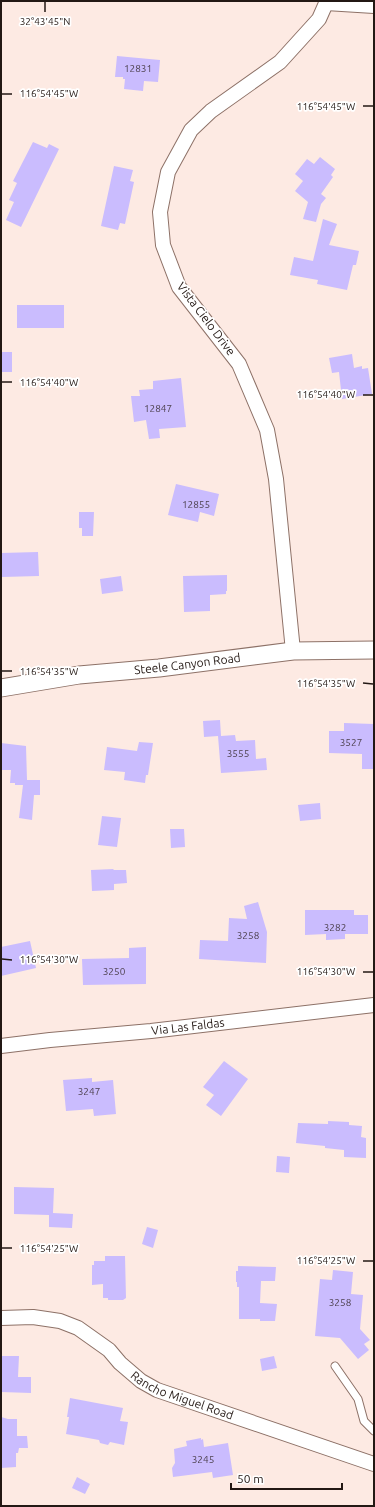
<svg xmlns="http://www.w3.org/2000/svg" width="375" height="1507" font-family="Ubuntu,sans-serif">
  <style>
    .building { fill: #cabcfe }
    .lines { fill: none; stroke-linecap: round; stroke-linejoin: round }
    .service-casing { stroke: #8d7167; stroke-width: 9 }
    .minor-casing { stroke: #8d7167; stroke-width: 16 }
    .tertiary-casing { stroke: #8d7167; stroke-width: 19 }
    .service { stroke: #fff; stroke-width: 7 }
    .minor { stroke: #fff; stroke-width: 14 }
    .tertiary { stroke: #fff; stroke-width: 17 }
    .ticks { fill: none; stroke: #231814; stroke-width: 1.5 }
    .labels { text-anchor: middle; stroke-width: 3.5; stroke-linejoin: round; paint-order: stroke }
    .number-label { font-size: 10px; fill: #4d414e }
    .street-label { font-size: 12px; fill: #231814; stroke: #fff }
    .ticks-label { font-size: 10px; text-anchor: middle; fill: #231814; stroke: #fff; stroke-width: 3.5; stroke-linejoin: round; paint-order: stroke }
  </style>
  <rect width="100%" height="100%" fill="#fdeae3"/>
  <!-- building -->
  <path class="building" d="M117 56 160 60 158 82 144 81 143 91 124 89 125 79H123V77H115Z
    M33 142 47 148 49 144 59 149 21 227 6 220 14 202 9 200 17 183 13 181Z
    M320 157 335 169 331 175 333 177 321 194 326 198 321 204 316 222 303 219 308 202 295 191 303 181 295 174 307 159 314 164Z
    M114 166 133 170 130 181 134 182 125 224 120 223 118 230 101 226Z
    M323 219 337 224 329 245 359 251 356 265H353L347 290 317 284 318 280 290 275 294 257 313 261Z
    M17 305H64V328H17Z
    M1 352H12V372H1Z
    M352 354 354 368 362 366V369L368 368 372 394 342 399 339 372 332 373 329 358Z
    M181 378 186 427 159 429 160 438 149 439 146 420 134 422 131 396H140L139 390 153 389V381Z
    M176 484 219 494 214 516 200 512 198 522 168 515Z
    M79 512H94L93 536H82V528H79Z
    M38 552 39 576 2 577 1 553Z
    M227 575V591H226V594L210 595V611L184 612 183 576Z
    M121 576 123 591 102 594 100 579Z
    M220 720 221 736 235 735 236 741 255 740 256 759 266 758 267 770 221 773 218 736 204 737 203 721Z
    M344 723 374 724V769H362V754L329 753V731H344Z
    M139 742 153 743 148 775H146L145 783 124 780 125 772 104 770 107 747 137 751Z
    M1 743 26 746 27 780H40V795H34L32 820 19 818 23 785H15V783H10L11 770H1Z
    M320 803 321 819 300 821 298 805Z
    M102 816 121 818 117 847 98 845Z
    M170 829H184L185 847 171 848Z
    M114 869 113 870H126L127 883 114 884V890L92 891 91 870Z
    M258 902 267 932 266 963 199 959 200 940 228 941 229 918 247 919 244 906Z
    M305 910H354V915H368V934H345V939L326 940V934L305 935Z
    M30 941 36 968 1 976V947Z
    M146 947V984L83 985 82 959 129 958V948Z
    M224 1061 248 1079 221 1116 206 1105 214 1095 203 1087Z
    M92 1078V1082L113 1080 116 1114 94 1116 93 1109 66 1111 63 1080Z
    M328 1121 349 1122V1125L362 1126 361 1137 366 1138V1158L344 1157V1150L325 1148V1146L296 1143 298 1123 328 1124Z
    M277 1156 290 1157 289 1173 276 1172Z
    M14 1187 54 1188 53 1213 73 1214 72 1228 49 1227V1215L14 1214Z
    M147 1227 158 1230 153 1248 142 1244Z
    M105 1256H125L126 1298 123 1300H108V1298H103V1284L92 1285V1265H94V1261H105Z
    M238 1266 276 1267 275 1281H261L260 1303 277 1304 275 1321H260V1319H239V1287H237V1282H236V1271H238Z
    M333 1270 353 1272 351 1294 363 1295 360 1329 370 1340 364 1344 369 1350 358 1359 340 1338 315 1336 320 1279 332 1280Z
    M1 1356H19L18 1377H31V1393L1 1392Z
    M274 1356 277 1368 262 1371 260 1359Z
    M70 1398 123 1408 120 1421 128 1422 124 1445 110 1442 108 1445 100 1443 99 1440 66 1434 69 1417H67Z
    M1 1417 8 1419H17V1436H27L28 1448H19L18 1453H16V1467L1 1468Z
    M201 1438V1440L203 1439 204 1447 228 1443 233 1475 213 1478 212 1472 173 1477 172 1468 175 1463 174 1449 187 1446 186 1441Z
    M77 1477 90 1484 85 1494 72 1488Z"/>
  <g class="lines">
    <!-- service casing -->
    <g class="service-casing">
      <path id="service" d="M335 1366 358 1399 364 1421 374 1431"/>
    </g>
    <!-- minor casing -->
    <g class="minor-casing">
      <g id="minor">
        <path d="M326 3 374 6"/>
        <path d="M293 651 276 479 267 430 239 364 179 287 163 245 160 212 168 172 191 130 211 111 280 62 319 19 327 1"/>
        <path id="s1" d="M1 1046 50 1040 151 1031 374 1005"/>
        <path id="s2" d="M1 1318 33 1317 60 1321 78 1328 109 1350 120 1363 141 1381 157 1390 374 1464"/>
      </g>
    </g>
    <!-- tertiary casing -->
    <g class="tertiary-casing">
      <g id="tertiary">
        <path id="s3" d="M1 688 79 675 159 668 293 651 374 650"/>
      </g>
    </g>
    <!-- service -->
    <use href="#service" class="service"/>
    <!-- minor -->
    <use href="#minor" class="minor"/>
    <!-- tertiary -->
    <use href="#tertiary" class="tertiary"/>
  </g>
  <!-- ticks -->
  <path class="ticks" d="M45 12V2M2 94H12M363 106H373M2 382H12M363 395H373M2 671H12M363 683 373 684M2 959 12 960M363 972H373M2 1248H12M363 1261H373"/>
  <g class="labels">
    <!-- number labels -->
    <g class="number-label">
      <text x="138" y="72">12831</text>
      <text x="158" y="412">12847</text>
      <text x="196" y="508">12855</text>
      <text x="351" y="746">3527</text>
      <text x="238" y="757">3555</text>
      <text x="335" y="931">3282</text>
      <text x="248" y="939">3258</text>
      <text x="114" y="975">3250</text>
      <text x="89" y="1095">3247</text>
      <text x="340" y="1306">3258</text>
      <text x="203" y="1463">3245</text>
    </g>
    <!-- street labels -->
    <g class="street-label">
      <text transform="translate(206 319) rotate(53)" y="4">Vista Cielo Drive</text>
      <text dy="4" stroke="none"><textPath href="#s3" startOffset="188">Steele Canyon Road</textPath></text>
      <text dy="4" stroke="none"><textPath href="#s1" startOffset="188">Via Las Faldas</textPath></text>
      <text dy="4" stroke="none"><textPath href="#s2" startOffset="205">Rancho Miguel Road</textPath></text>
    </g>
  </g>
  <g class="ticks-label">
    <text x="45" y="25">32°43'45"N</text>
    <text x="49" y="97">116°54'45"W</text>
    <text x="326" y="110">116°54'45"W</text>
    <text x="49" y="386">116°54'40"W</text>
    <text x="326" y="398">116°54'40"W</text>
    <text x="49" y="675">116°54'35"W</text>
    <text x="326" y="687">116°54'35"W</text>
    <text x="49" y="963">116°54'30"W</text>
    <text x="326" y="975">116°54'30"W</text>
    <text x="49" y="1252">116°54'25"W</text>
    <text x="326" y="1264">116°54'25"W</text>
  </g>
  <!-- border -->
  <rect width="375" height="1507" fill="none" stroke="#231814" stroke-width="4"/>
  <!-- scale -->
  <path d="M231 1483v6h111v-6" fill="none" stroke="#231814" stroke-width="2"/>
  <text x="237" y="1483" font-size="12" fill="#231814" stroke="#ffffff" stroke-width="3" paint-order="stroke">50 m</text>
</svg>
